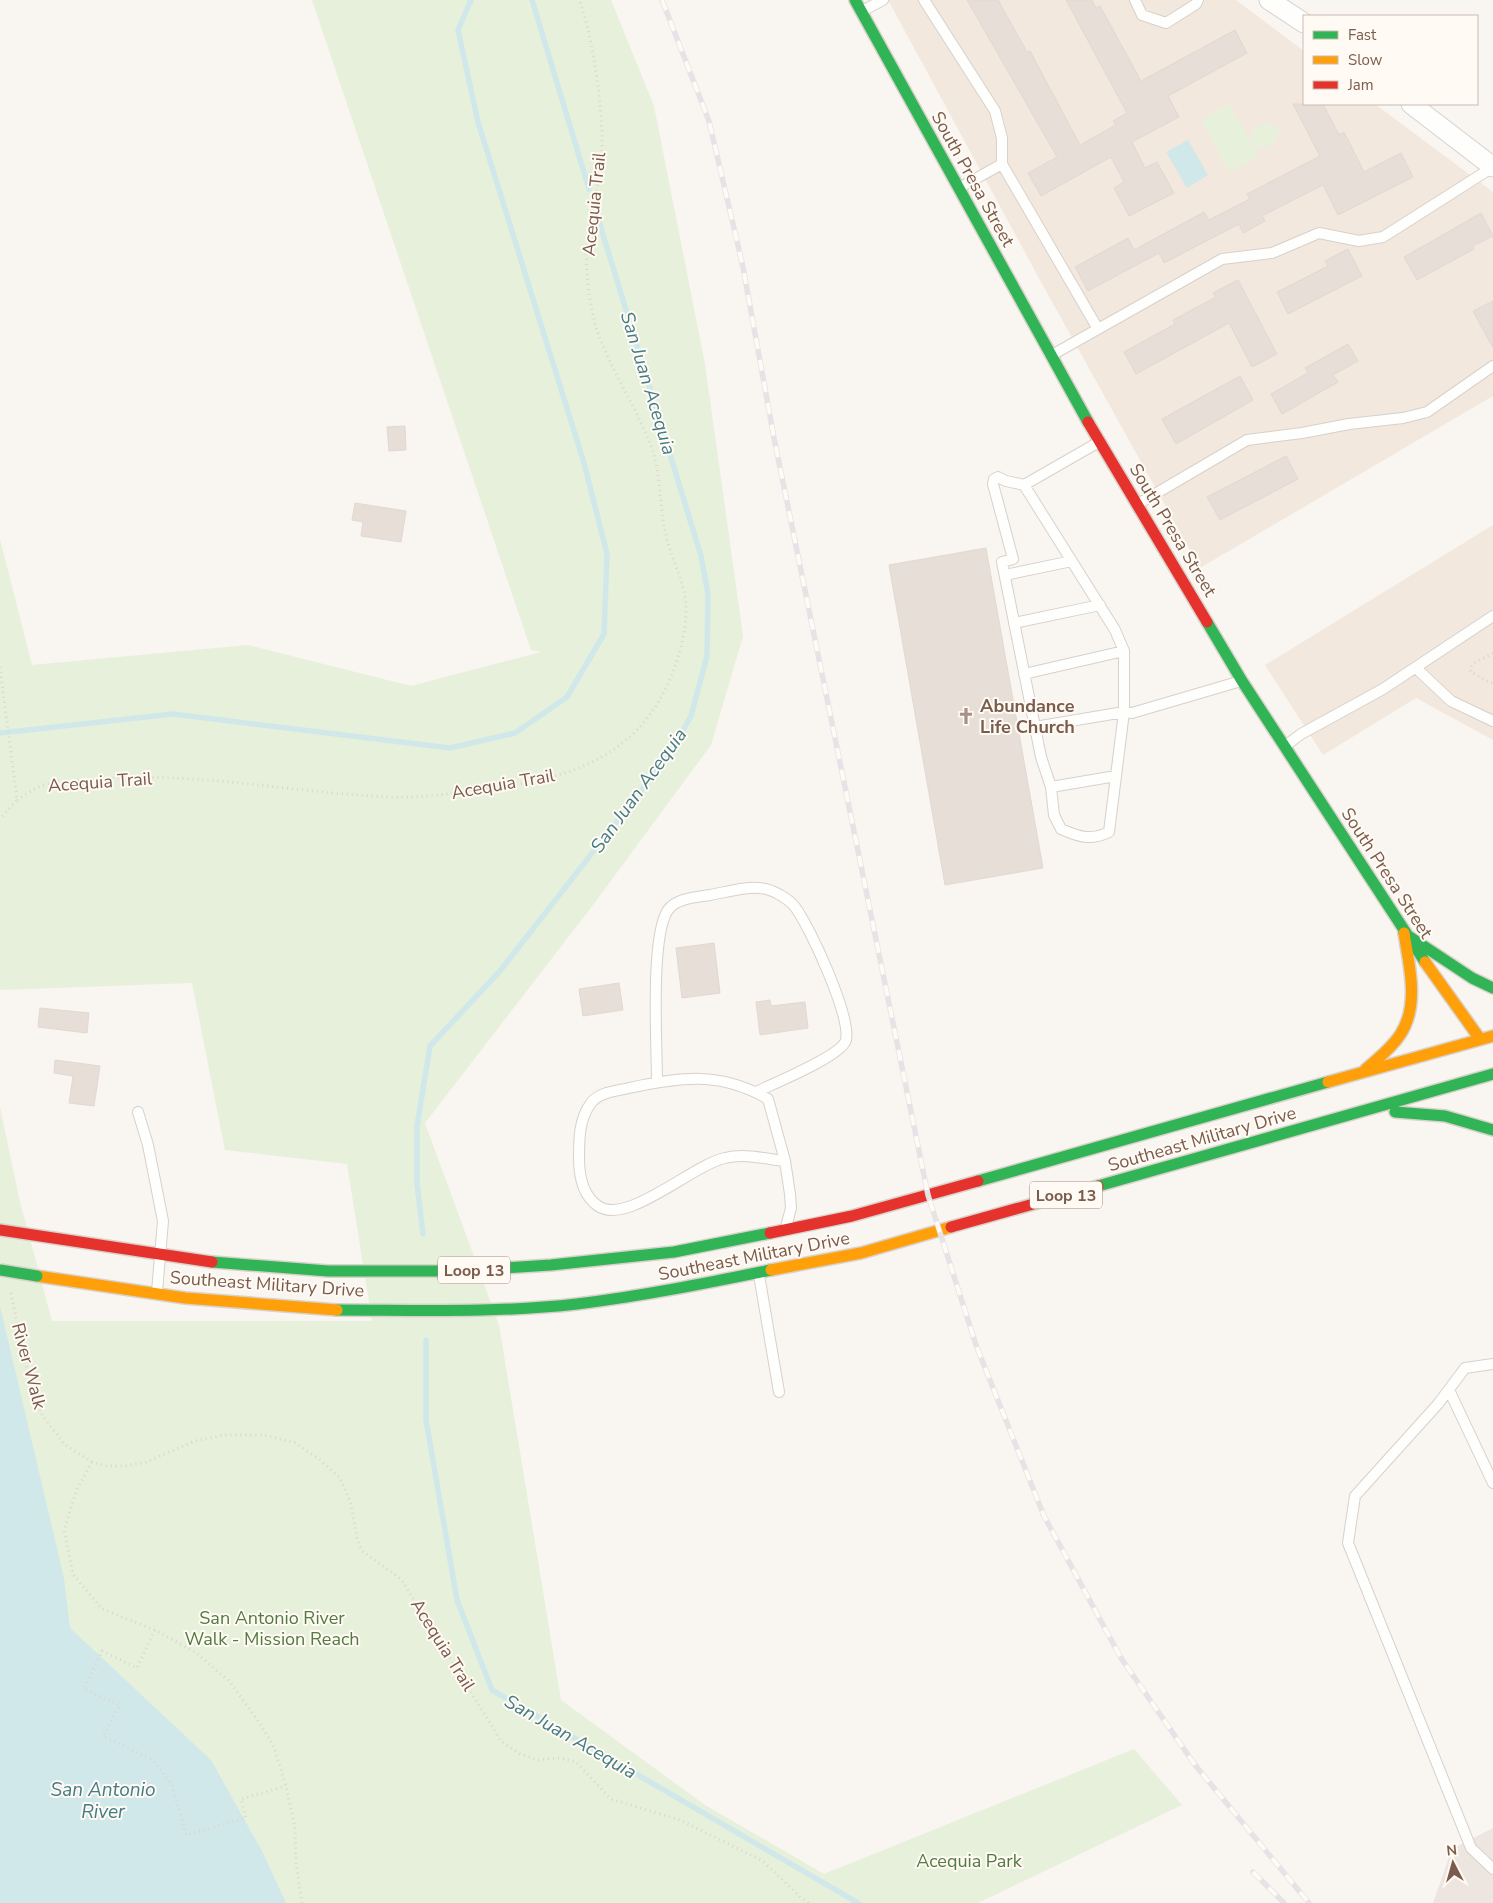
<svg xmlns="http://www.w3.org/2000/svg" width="1493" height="1903" font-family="'Nunito Sans',sans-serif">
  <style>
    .residential { fill: #f2e8de }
    .industrial { fill: #ede5e0 }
    .green { fill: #e7f0db }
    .water { fill: #d0e8ea }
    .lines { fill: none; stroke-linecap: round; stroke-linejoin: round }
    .stream { stroke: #d0e8ea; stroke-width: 5.5 }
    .building { fill: #e6ded7; stroke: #e2d8d2 }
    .lane-casing { stroke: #d7d1cb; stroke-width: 12 }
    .street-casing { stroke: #d7d1cb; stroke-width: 21 }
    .fast-casing { stroke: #d9d2cb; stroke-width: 14 }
    .slow-casing { stroke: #d9d2cb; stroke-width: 14 }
    .jam-casing { stroke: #d9d2cb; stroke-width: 14 }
    .path { stroke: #dcd5d0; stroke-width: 3; stroke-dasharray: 1 4; stroke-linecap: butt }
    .lane { stroke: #fefefd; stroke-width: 10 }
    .street { stroke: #fefefd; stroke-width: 19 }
    .fast { stroke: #30b455; stroke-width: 11 }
    .slow { stroke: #ff9f0a; stroke-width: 11 }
    .jam { stroke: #e5322d; stroke-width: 11 }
    .rail-casing { stroke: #e6e3e7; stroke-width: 5.5 }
    .rail { stroke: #fffaf3; stroke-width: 4; stroke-dasharray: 11; stroke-linecap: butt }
    .fast-bridge-casing { stroke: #dad1cc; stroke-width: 14; stroke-linecap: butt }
    .fast-bridge { stroke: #30b455; stroke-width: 11 }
    .labels { text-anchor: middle; stroke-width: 4; stroke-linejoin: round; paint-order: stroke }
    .shield { fill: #fffaf3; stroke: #a28b7f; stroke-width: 1 }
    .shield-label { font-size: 16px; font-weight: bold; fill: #7a5c4d }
    .street-label { font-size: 18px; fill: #7a5c4d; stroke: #fffaf3 }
    .poi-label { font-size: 18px; font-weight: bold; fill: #7a5c4d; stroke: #fffaf3; text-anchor: start }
    .park-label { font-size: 18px; fill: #537a41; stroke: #fffaf3 }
    .water-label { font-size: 19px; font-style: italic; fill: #437c86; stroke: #fffaf3 }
  </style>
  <rect width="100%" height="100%" fill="#f9f5f0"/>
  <!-- residential -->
  <path class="residential" d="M888 0H1236L1304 51V104H1375L1493 192V396L1200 568 1041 282Z
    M1493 525V740L1416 698 1323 755 1265 665Z"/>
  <!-- industrial -->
  <path class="industrial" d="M1493 1828V1903H1433L1452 1849Z"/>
  <!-- green -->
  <path class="green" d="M312 0H611L654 106 705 364 743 636 711 745 593 905 425 1123 499 1325 561 1700 705 1805 824 1874 1134 1749 1182 1805 978 1903H0V1107L19 1198 52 1321H372L347 1164 225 1150 192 983 0 990V539L32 665 248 645 411 686 541 652 531 650Z
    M1229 104 1251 142 1252 132C1257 125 1266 122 1275 125L1279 132C1277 144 1265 151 1253 146L1259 156 1230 172 1201 120Z"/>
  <!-- water -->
  <path class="water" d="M1188 140 1208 175 1187 188 1166 152Z
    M0 1306 64 1578 70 1628 211 1760 263 1853 286 1903H0Z"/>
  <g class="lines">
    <!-- stream -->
    <path class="stream" d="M532 0 589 189
      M0 733 173 714 450 748 515 733 567 697 604 634 607 554 584 463 478 122 458 30 471 0
      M423 1234 417 1184V1126L430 1046 500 971 668 756 691 716 707 656 708 594 701 556 597 215
      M426 1340V1420L457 1600 492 1690 858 1903"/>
  </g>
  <!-- building -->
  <path class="building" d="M967 0H998L1027 52 1030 51 1080 145 1116 125 1113 121 1127 113 1066 0H1092L1096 8 1100 6 1141 81 1235 30 1247 53 1168 96 1179 117 1132 142 1145 168 1157 162 1174 193 1129 216 1114 188 1124 182 1111 157 1041 196 1028 173 1057 157Z
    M1293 104H1323L1339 135 1344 132 1364 172 1401 153 1413 177 1338 215 1323 185 1262 216 1265 221 1243 233 1239 224 1164 263 1159 253 1088 291 1075 267 1128 238 1134 250 1204 212 1209 220 1250 199 1247 194 1320 156Z
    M1481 213 1493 236 1473 246 1474 249 1417 280 1404 257Z
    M1348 249 1362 276 1288 314 1277 292 1328 266 1325 261Z
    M1238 280 1277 354 1252 367 1229 323 1136 374 1124 352 1175 324 1173 320 1216 297 1213 293Z
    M1493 301V348L1473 311Z
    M1348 344 1358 361 1333 375 1338 382 1282 414 1271 394 1308 373 1305 368Z
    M1240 376 1253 400 1176 444 1162 419Z
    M405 426 406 450 389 451 387 427Z
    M1286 456 1298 479 1220 520 1207 497Z
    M355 503 406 511 401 542 361 536 363 522 352 520Z
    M986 548 1043 868 945 885 889 565Z
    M714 943 720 993 682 998 676 948Z
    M619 983 623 1010 583 1016 579 989Z
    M770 1000 771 1006 805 1002 808 1028 760 1035 756 1002Z
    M40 1008 89 1013 87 1033 38 1027Z
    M55 1060 100 1066 94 1106 69 1103 73 1076 54 1073Z"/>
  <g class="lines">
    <!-- lane casing -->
    <g class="lane-casing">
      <path id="lane" d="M924 0 995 111 1002 138V164L1098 329
        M1135 0 1142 15 1166 23 1196 4 1198 0
        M862 11 883 0
        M959 188 1002 164
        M1052 355 1222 259 1272 253 1319 233 1359 241 1383 237 1493 167
        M1099 442 1024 485 1115 630 1124 651V712L1132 713 1241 681
        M1024 485 1006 481 998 477 994 479 993 484 1013 559 1002 562 1041 757 1051 787 1054 815 1061 829C1079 837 1091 841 1109 832L1124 712 1035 727
        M1138 504 1247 440 1302 433 1349 424 1403 418 1427 412 1493 366
        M1005 575 1072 561
        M1014 623 1100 605
        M1416 668 1451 701 1493 721
        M1024 674 1124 651
        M1285 746 1301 734 1383 689 1493 616
        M1051 787 1116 776
        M657 1082C657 1046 650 936 668 910 676 898 698 897 710 895 727 892 749 885 766 889 775 891 790 900 795 907 810 927 851 1016 846 1040 842 1056 772 1084 756 1092
        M138 1112 148 1145 163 1221 157 1292
        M785 1161C766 1159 744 1153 725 1158 692 1165 627 1226 598 1206 582 1195 579 1176 579 1158 579 1139 579 1119 591 1103 599 1092 616 1091 629 1088 681 1077 720 1071 768 1099L785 1161 790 1194 791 1208 786 1227
        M759 1275 779 1392
        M1493 1364 1465 1368 1438 1404 1355 1496 1348 1543 1471 1848 1493 1869
        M1449 1390 1493 1483"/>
    </g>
    <!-- street casing -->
    <g class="street-casing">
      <path id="street" d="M1269 0 1304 23
        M1411 104 1493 167"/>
    </g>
    <!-- fast casing -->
    <g class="fast-casing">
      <path id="fast" d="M855 0 1088 422
        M1207 622 1242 681 1425 962
        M1404 933 1472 978 1493 988
        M1395 1112 1445 1116 1493 1130
        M978 1181 1328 1082
        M1098 1186 1493 1074
        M212 1262 328 1271H456L551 1265 674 1252 770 1233
        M337 1310C417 1310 497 1313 577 1304 642 1296 707 1283 771 1270"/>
    </g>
    <!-- slow casing -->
    <g class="slow-casing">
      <path id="slow" d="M1425 962 1480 1039
        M1365 1070C1377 1059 1391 1049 1400 1035 1420 1005 1409 965 1404 933
        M1328 1082 1493 1036
        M771 1270 861 1253 951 1227
        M37 1276 185 1298 337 1310"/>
    </g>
    <!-- jam casing -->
    <g class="jam-casing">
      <path id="jam" d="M1088 422 1207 622
        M951 1227 1098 1186
        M0 1230 212 1262
        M770 1233 852 1216 978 1181"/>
    </g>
    <!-- path -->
    <path class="path" d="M1493 653 1474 663 1470 668 1471 672 1493 684
      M0 667 17 800 0 819
      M17 800C25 795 33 789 41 786 59 780 79 781 97 779 193 771 290 792 386 797 423 799 461 792 498 787 563 779 624 760 659 701 674 675 687 637 686 607 685 582 673 563 667 539 659 510 662 478 652 449 637 407 610 370 596 327 589 302 585 270 587 243 589 217 597 192 601 167 606 128 594 37 579 0
      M11 1293 24 1358 42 1415 65 1445 92 1462 106 1466H125L146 1462 195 1441 225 1435H265L295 1443 319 1459 340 1478 351 1504 357 1538 362 1551 401 1579 501 1741 520 1754 538 1760 560 1758 576 1762 611 1799 680 1820 763 1861 801 1898 809 1903
      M92 1462 77 1489 64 1530 73 1574 102 1609 155 1630 195 1652 228 1680 259 1722 274 1747 286 1786 295 1827 296 1863 302 1903
      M155 1630 137 1668 102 1651 84 1689 120 1705 103 1736 153 1760 172 1785 186 1835 246 1818 241 1799 286 1786"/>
    <!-- lane -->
    <use href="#lane" class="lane"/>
    <!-- street -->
    <use href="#street" class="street"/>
    <!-- fast -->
    <use href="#fast" class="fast"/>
    <!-- slow -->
    <use href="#slow" class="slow"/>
    <!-- jam -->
    <use href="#jam" class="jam"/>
    <!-- rail casing -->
    <g class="rail-casing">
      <path id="rail" d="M662 0 709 121 743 267 774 438 928 1195 976 1345 1044 1516 1121 1658 1195 1765 1309 1903
        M1253 1872 1284 1903"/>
    </g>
    <!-- rail -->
    <use href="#rail" class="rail"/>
    <!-- fast-bridge casing -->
    <g class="fast-bridge-casing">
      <path id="fast-bridge" d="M0 1270 37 1276"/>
    </g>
    <!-- fast-bridge -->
    <use href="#fast-bridge" class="fast-bridge"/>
  </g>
  <!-- icons -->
  <defs>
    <g id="church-bare" transform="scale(1.35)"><path d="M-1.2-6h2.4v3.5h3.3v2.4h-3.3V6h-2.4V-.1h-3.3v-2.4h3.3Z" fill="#a69286" stroke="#fffaf3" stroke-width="2.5" paint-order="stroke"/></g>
  </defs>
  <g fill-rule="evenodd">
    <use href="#church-bare" x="966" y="716"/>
  </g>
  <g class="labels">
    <!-- shield labels -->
    <g class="shield">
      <rect x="1030" y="1181.5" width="72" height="27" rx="4"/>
      <rect x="438" y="1256.5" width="72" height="27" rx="4"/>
    </g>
    <g class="shield-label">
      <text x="1066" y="1201">Loop 13</text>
      <text x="474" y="1276">Loop 13</text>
    </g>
    <!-- street labels -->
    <g class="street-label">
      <text transform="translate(973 179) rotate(61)" y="6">South Presa Street</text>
      <text transform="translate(594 204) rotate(-84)" y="6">Acequia Trail</text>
      <text transform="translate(1173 530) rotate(59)" y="6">South Presa Street</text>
      <text transform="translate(100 782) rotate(-4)" y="6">Acequia Trail</text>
      <text transform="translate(503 784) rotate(-10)" y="6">Acequia Trail</text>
      <text transform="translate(1387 873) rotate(57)" y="6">South Presa Street</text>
      <text transform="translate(1202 1139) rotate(-16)" y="6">Southeast Military Drive</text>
      <text transform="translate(754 1256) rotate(-11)" y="6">Southeast Military Drive</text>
      <text transform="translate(267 1284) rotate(4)" y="6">Southeast Military Drive</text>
      <text transform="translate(29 1366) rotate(75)" y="6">River Walk</text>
      <text transform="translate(443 1645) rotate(58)" y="6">Acequia Trail</text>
    </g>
    <!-- poi labels -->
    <g class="poi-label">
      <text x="980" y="712">Abundance<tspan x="980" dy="21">Life Church</tspan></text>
    </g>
    <!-- park labels -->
    <g class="park-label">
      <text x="272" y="1624">San Antonio River<tspan x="272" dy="21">Walk - Mission Reach</tspan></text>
      <text x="969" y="1867">Acequia Park</text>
    </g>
    <!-- water labels -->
    <g class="water-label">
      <text transform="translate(649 383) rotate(73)" y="7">San Juan Acequia</text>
      <text transform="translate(638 790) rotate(-54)" y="7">San Juan Acequia</text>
      <text transform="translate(571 1736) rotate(30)" y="7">San Juan Acequia</text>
      <text x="103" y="1796">San Antonio<tspan x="103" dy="22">River</tspan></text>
    </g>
  </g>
  <!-- legend -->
  <rect x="1303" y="15" width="175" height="90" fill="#fffaf3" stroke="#cabbb1"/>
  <rect x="1313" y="31" width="25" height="8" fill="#30b455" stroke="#cabbb1"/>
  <text x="1348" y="40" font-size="15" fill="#7a5c4d">Fast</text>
  <rect x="1313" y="56" width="25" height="8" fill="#ff9f0a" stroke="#cabbb1"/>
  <text x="1348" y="65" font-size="15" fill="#7a5c4d">Slow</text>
  <rect x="1313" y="81" width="25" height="8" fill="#e5322d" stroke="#cabbb1"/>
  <text x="1348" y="90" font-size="15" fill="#7a5c4d">Jam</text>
  <!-- north arrow -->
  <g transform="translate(1453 1863) rotate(354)" stroke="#fffaf3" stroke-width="4" paint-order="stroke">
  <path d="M0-4L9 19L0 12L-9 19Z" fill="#7a5c4d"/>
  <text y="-8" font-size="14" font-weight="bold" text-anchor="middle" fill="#7a5c4d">N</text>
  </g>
</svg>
